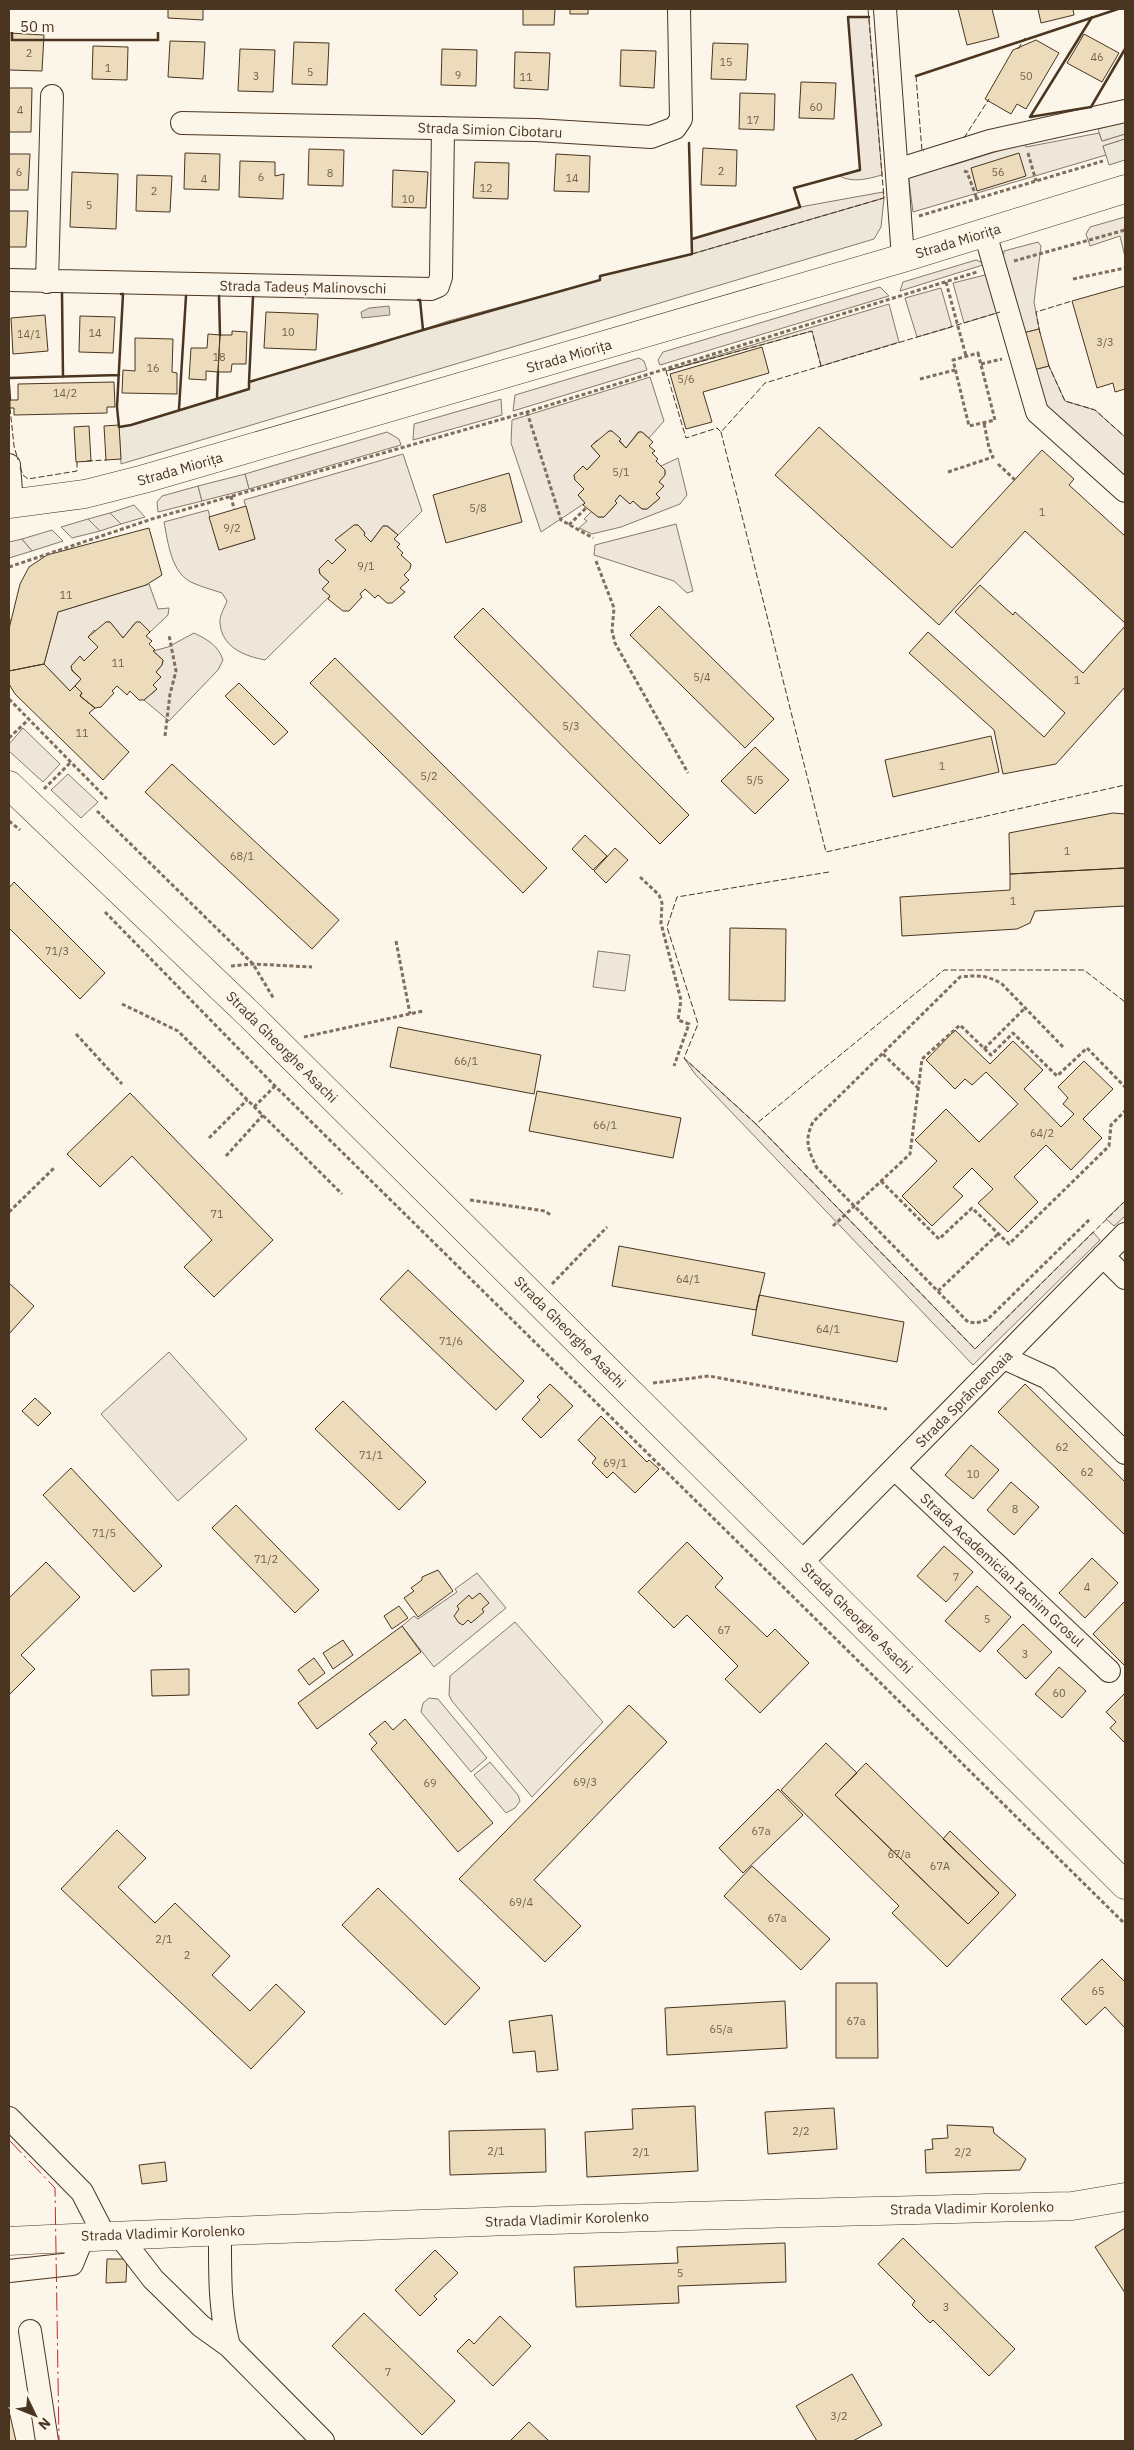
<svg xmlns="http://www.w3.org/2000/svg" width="1134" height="2450" font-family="'IBM Plex Sans',sans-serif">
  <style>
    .green { fill: #ede6d9; stroke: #887966 }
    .parking { fill: #ede7d9; stroke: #887966 }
    .water { fill: #dcd4c6; stroke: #887966 }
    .building { fill: #ecdcbc; stroke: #4a3520 }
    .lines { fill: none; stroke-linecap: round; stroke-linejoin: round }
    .minor-casing { stroke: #4a3520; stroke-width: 24 }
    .major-casing { stroke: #4a3520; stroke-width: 29 }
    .path { stroke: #7f6f5c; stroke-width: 3; stroke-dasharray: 4 2.5; stroke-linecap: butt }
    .minor { stroke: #fbf6e9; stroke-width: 22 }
    .major { stroke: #fbf6e9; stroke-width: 28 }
    .fence { stroke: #4a3520; stroke-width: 1; stroke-dasharray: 6 2.5; stroke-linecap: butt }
    .wall { stroke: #4a3520; stroke-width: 2.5 }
    .power { stroke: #c62828; stroke-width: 1; stroke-dasharray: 18 4 2.5 4; stroke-linecap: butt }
    .labels { text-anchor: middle; stroke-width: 4; stroke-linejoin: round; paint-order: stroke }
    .number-label { font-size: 11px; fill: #725f47 }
    .street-label { font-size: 14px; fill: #4a3520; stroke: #fbf6e9 }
  </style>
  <rect width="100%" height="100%" fill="#fbf6e9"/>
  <!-- green -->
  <path class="green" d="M848 17H869L882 175C867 179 854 183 839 176L860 169Z
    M1099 133 1102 141 1125 134V139L1103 146 1106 155 913 212 908 173 940 161 950 166 1024 143 1026 147Z
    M883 192 884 198 692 254V239L800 207Z
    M1125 217V257L1120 236 1090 246 1086 234 1090 227Z
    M1038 242 1041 246 1034 302 1039 329 1023 333 1003 259 1004 251Z
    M976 260 986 264 900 291 903 282Z
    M989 274 1000 312 964 323 953 283Z
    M880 287 889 296 660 365 658 360 663 352Z
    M941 288 952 327 917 337 905 298Z
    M889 304 899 342 821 366 812 331 666 371Z
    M639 358 644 361 647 370 513 411 515 395Z
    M1049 366 1065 401 1095 410 1125 437V484L1045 411 1033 370Z
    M650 377 664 421 649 438 642 432H638L626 448 612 431H609L599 441 597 440 591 446 600 456 587 470 583 466 574 475 575 480 584 489 578 495 585 503 541 532 511 443 512 420Z
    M501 399 502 415 413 440 414 424Z
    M387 432 399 439 401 445 249 489 245 474Z
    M403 454 422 511 398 535 388 526H383L371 542 364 535 365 533 358 525H354L344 535 342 534 336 540 346 550 332 564 328 560 319 569 320 574 329 582 323 589 330 596 265 660C245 656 222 648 220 623 219 616 225 607 227 601L222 593C213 590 202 587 193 583 171 574 168 542 164 522L208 510 219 550 255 539 244 500Z
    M678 458 687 495 680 504 621 527 592 534 579 528 587 521 584 519 592 511 598 517H604L617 503 615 501 620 495 630 504 633 501 642 509H647L660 498 656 494 663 486 659 482 665 474V470L661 466Z
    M198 486 202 501 158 512 157 502 162 496Z
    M110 513 121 524 100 531 88 519Z
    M676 524 693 591 687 593 674 581 594 555 595 545Z
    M22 539 32 551 9 558V542Z
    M149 584 158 609 169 608 168 615 150 632 139 622 135 623 123 638 110 622H106L96 632 94 630 88 637 98 647 84 661 80 657 71 666 72 671 81 679 70 691 44 664 58 612Z
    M194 633C208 640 218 645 223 660L218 670 169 721 144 700 157 689 153 685 156 672 162 665 163 660 153 651 168 647Z
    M23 728 60 764 43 782 9 751V744Z
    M68 774 98 802 81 818 51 790Z
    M598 951 630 955 625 991 593 987Z
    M684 1058 756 1124 975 1349 1093 1232 1100 1240 973 1365 695 1074Z
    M1125 1201V1216L1114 1226 1106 1219Z
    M169 1352 247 1439 178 1501 101 1414Z
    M477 1573 506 1608 434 1667 402 1626 414 1616 418 1619 457 1592 455 1589Z
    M515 1622 603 1722 532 1797 452 1701 449 1695 450 1676Z
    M429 1698 438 1699 487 1758 471 1772 421 1712 423 1703Z
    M490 1762 518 1795 520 1801 515 1808 506 1813 474 1775Z"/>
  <!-- parking -->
  <path class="parking" d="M1125 121V134L1102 141 1098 129Z
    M1125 139V160L1109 165 1103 146Z
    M884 198 881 227 874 239 121 464 119 427 131 425 249 389V382L371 347 448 321 600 280V276L692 254Z
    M245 474 249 489 202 501 198 486Z
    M134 505 145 517 121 524 110 513Z
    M88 519 100 531 72 538 61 527Z
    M52 530 63 541 32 551 22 539Z"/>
  <!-- water -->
  <path class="water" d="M389 306 390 315 362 318 361 312 369 308Z"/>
  <!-- building -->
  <path class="building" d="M168 9H203V20L168 18Z
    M523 9H555L554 25H523Z
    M570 9H588V14H570Z
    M958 9H992L999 37 967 45Z
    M1038 9H1073L1074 15 1041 23Z
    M9 33 44 35 42 71 9 70Z
    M1084 34 1119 53 1102 82 1067 63Z
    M1036 40 1059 53 1026 109 1017 104 1011 114 985 99 1013 50Z
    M170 41 205 42 203 79 168 77Z
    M294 42 329 43 327 85 292 84Z
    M713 43 748 44 746 80 711 79Z
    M93 46 128 47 127 80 92 79Z
    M240 49 275 50 273 92 238 91Z
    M442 49 477 50 476 86 441 85Z
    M621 50 656 51 654 88 620 86Z
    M515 52 550 53 548 90 514 88Z
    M801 82 836 83 834 119 799 118Z
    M9 88H32L31 132H9Z
    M740 93 775 94 774 130 739 129Z
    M703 148 737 150 736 186 701 185Z
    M309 149 344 150 343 186 308 185Z
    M185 153 220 154 219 190 184 189Z
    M1019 153 1026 176 977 191 971 168Z
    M9 154H30L28 190H9Z
    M556 154 590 156 589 192 554 191Z
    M240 161 275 162V176L284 174 283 199 239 197Z
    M475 162 509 163 508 199 473 198Z
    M393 170 428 172 426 208 392 207Z
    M72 172 118 174 116 229 70 227Z
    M137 175 172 176 170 212 136 211Z
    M9 211H28L26 247H9Z
    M1125 286V389L1115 392 1113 383 1097 388 1072 301Z
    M266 312 318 314 316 350 264 348Z
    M45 315 48 351 13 354 11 318Z
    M80 316 115 317 113 353 79 352Z
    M1039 329 1049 366 1033 370 1023 333Z
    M232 331 247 332 246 364H232L231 372H218L220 335H232Z
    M208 334 220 335 218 372 206 371V380L189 379 191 348H207Z
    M135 338 173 339 172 372 177 373V394L122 393 123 370 135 371Z
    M762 347 769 373 703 392 712 422 686 429 670 374Z
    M114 382 115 407H107V413L14 415V408H10V400H18V384Z
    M119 425 121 459 106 460 104 426Z
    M89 426 91 461 76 462 74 427Z
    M819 427 952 548 1042 450 1074 479 1069 485 1125 536V623L1025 531 939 625 775 475Z
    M609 431H612L621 439 619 441 626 448 639 432H642L653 442 649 446 655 451 652 453 658 459 656 461 665 470V475L659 482 664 486 656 494 660 498 647 509H642L633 501 630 504 620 495 615 501 617 503 604 517H598L583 505 585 503 578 495 584 489 575 480 574 475 583 466 587 470 600 456 591 446Z
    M509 473 522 522 446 543 433 495Z
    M246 506 255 539 219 550 209 517Z
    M354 525H358L365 533 364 535 371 542 383 526H387L398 535 394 539 400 544 397 547 403 553 401 555 411 564 410 569 404 575 409 580 400 588 405 592 392 603H387L378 595 375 598 365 589 360 594 362 597 349 611H343L328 599 330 596 322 589 329 582 320 574 319 569 328 560 332 564 346 550 335 540Z
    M149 528 162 575 146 585 58 612 44 664 9 671V629L20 584 29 567 47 555Z
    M980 585 1013 615 1015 612 1083 673 1125 626V687L1056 764 1003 774 994 730 909 653 928 632 1044 737 1065 713 955 612Z
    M659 606 774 719 745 748 630 635Z
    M483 608 689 815 660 844 454 637Z
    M106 622H110L123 638 136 622H140L150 632 146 636 152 641 149 644 155 650 153 651 163 660 162 665 156 672 161 677 153 685 157 689 144 700H139L130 691 127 695 117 686 112 691 114 693 101 707 95 708 80 696 82 693 75 686 81 679 72 670 71 666 80 656 84 661 98 647 88 637Z
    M335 658 547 868 523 893 310 683Z
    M44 664 70 691 75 686 82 693 80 696 95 708 89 713 129 752 103 780 15 694 9 684V671Z
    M239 683 288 732 274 745 225 696Z
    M991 736 999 772 893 797 885 760Z
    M755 747 789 780 755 814 721 781Z
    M172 764 339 920 312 949 145 792Z
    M1113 813 1125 814V868L1010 874 1009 833Z
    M585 835 607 856 593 870 572 849Z
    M615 848 628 860 606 883 594 871Z
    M1125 868V906L1035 911 1030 923 1017 929 902 936 900 897 1010 890V874Z
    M14 882 105 973 80 999 9 928V888Z
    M730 928 786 929 785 1001 729 1000Z
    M398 1027 541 1055 534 1094 390 1067Z
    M955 1030 990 1064 1013 1041 1043 1070 1024 1089 1061 1127 1074 1114 1063 1104 1068 1098 1058 1087 1084 1061 1113 1089 1083 1119 1102 1138 1071 1170 1046 1145 1014 1177 1038 1202 1008 1232 978 1203 993 1189 972 1168 953 1187 963 1196 932 1226 902 1196 937 1161 915 1140 946 1109 979 1142 1018 1104 986 1072 972 1085 965 1079 955 1089 926 1060Z
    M537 1091 681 1118 673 1158 529 1131Z
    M130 1093 273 1240 214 1297 184 1267 212 1240 132 1156 100 1187 67 1154Z
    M619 1246 765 1273 756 1310 612 1286Z
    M408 1270 524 1381 496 1410 380 1299Z
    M9 1283 34 1306 9 1334Z
    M759 1295 904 1322 897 1362 752 1335Z
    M550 1384 573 1406 541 1438 522 1419 540 1400 537 1397Z
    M1025 1384 1125 1482V1535L998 1412Z
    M35 1398 51 1413 38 1426 22 1411Z
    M343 1401 426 1482 399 1510 315 1429Z
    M601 1416 647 1462 649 1460 659 1469 635 1493 613 1472 607 1478 592 1463 596 1458 578 1440Z
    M971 1445 999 1470 973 1499 945 1475Z
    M71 1468 162 1566 134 1592 43 1495Z
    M1011 1482 1039 1507 1014 1535 987 1510Z
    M236 1505 319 1590 295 1613 212 1528Z
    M687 1542 723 1578 715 1587 767 1637 775 1629 809 1663 760 1713 725 1679 738 1666 687 1615 674 1628 638 1592Z
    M944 1546 973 1572 946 1602 917 1576Z
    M1092 1558 1118 1583 1085 1618 1059 1593Z
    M46 1562 80 1597 21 1655 35 1669 9 1695V1598Z
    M438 1570 453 1591 418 1617 404 1598 414 1591 411 1588 422 1580V1577Z
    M977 1586 1011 1617 980 1652 945 1621Z
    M480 1593 489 1603 482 1609 484 1612 471 1623 468 1620 463 1625 459 1623 454 1616 459 1609 457 1606 469 1595 472 1599Z
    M1125 1601V1666L1093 1634Z
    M399 1606 408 1618 392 1629 384 1616Z
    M1023 1624 1052 1652 1026 1679 997 1651Z
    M402 1626 421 1652 317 1729 298 1703Z
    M343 1640 353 1655 333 1669 323 1653Z
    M314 1658 325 1673 309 1685 298 1670Z
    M1059 1667 1086 1691 1062 1718 1035 1694Z
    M189 1669V1695L152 1696 151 1670Z
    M1125 1693V1743L1110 1728 1116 1722 1106 1712Z
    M629 1705 667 1742 534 1880 581 1926 545 1962 459 1879Z
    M405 1719 493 1823 458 1852 371 1749 377 1743 369 1734 385 1721 393 1730Z
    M826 1743 857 1773 835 1795 968 1924 999 1893 943 1839 950 1831 1016 1895 947 1967 892 1913 899 1906 781 1790Z
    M866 1763 999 1893 968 1924 835 1795Z
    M778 1789 803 1815 743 1873 719 1848Z
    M117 1830 146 1858 118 1887 155 1923 175 1903 230 1956 212 1975 250 2011 276 1984 305 2012 251 2069 61 1889Z
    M752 1866 830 1939 801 1970 724 1896Z
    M378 1888 480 1988 445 2025 342 1925Z
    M1102 1959 1125 1982V2028L1105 2007 1086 2025 1061 1999Z
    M836 1983H877L878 2058H836Z
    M785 2001 787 2048 667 2055 665 2008Z
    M552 2015 558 2070 537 2072 535 2051 513 2053 509 2021Z
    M695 2106 698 2171 587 2177 585 2132 633 2129 632 2109Z
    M834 2108 837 2149 768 2154 765 2112Z
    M947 2125 993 2127 994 2133 1026 2159 1020 2170 926 2173 925 2150 933 2149 932 2139 948 2138Z
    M545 2129 546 2172 450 2175 449 2131Z
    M165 2162 167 2181 142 2184 139 2165Z
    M1125 2228V2293L1095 2247Z
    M903 2238 1015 2349 989 2376 933 2320 930 2323 912 2305 915 2301 878 2264Z
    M785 2243 786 2282 678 2286 679 2303 576 2307 574 2267 678 2263 677 2247Z
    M435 2250 458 2273 434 2296 437 2299 420 2316 395 2290Z
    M107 2259H127L126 2282 106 2283Z
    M364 2313 455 2401 422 2435 332 2346Z
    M500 2316 531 2346 493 2386 457 2351 469 2339 474 2344Z
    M852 2374 882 2425 853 2441H817L796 2406Z
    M9 2411 16 2441H9Z
    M529 2422 549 2441H510Z"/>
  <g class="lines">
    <!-- minor casing -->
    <g class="minor-casing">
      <path id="minor" d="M885 9 903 258
        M182 123 536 130 651 137 675 128 681 119 679 9
        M897 170 990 141 1125 111
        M985 233 1037 412 1125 491
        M9 280 431 289 438 286 441 277 443 128
        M47 282 52 96
        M9 465 12 504
        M1103 1256 1125 1278
        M1004 1358 1048 1378 1125 1453
        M895 1469 1109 1671
        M802 1562 1125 1234
        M9 2118 82 2192 104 2235
        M220 2231C220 2270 219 2308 229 2346
        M119 2235 153 2279 201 2326 229 2346 323 2441
        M9 2271 72 2264 83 2237
        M30 2331 47 2441"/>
    </g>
    <!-- major casing -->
    <g class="major-casing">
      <path id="major" d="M9 504 85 494 144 479 903 258 1125 189
        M9 785 253 1018 1125 1885
        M9 2241C363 2223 718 2215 1072 2206L1125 2197"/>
    </g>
    <!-- path -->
    <path class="path" d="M1028 153 1036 181
      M964 171 967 172 977 199
      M919 216 1103 161
      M1014 261 1125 230
      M1073 279 1125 268
      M946 282 966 356
      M978 353 995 420 969 426 953 360Z
      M981 364 1002 359
      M920 379 955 370
      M527 412 561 520 593 538
      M998 464 1015 480
      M948 472 993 457 989 448 984 423
      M231 496 234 509
      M569 525 586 508
      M596 561 614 608 612 631 615 643 688 773
      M9 567 155 518 527 412 977 272
      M9 620 11 621
      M9 699 107 799
      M165 736 170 694 176 671 169 635
      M9 738 28 720
      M44 789 70 763
      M97 811 253 964 274 999
      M9 821 20 830
      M640 877 659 895 662 903 661 923 664 935 681 1000 678 1020 689 1024 674 1066
      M105 912 275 1086 1125 1924
      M396 941 410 1014
      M231 966 253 964 312 967
      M122 1004 178 1031 342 1194
      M76 1034 122 1084
      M304 1037 423 1011
      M1063 1047 1002 984C988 975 976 975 960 977L813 1122C804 1140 808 1150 817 1168L968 1322 976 1323 987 1320 1091 1218
      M984 1049 1025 1008
      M883 1054 918 1088
      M254 1107 275 1086
      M209 1138 247 1100
      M226 1156 263 1115
      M881 1181 939 1239 972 1208 1009 1244 1109 1146 1111 1125 1125 1111
      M470 1200 545 1211 552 1216
      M9 1212 54 1168
      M833 1226 910 1154 922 1059 960 1025 991 1055 1013 1033 1057 1076 1087 1048 1125 1087
      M552 1284 607 1227
      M938 1291 998 1234
      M653 1383 709 1376 887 1409"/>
    <!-- minor -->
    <use href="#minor" class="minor"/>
    <!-- major -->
    <use href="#major" class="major"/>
    <!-- fence -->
    <path class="fence" d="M1018 49 1025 38
      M916 76 922 151H924
      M964 138 989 99
      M692 254 884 198 868 9
      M1040 333 1036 312 1072 301
      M1048 364 1065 401 1095 410 1125 437
      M821 366 812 331 666 371 686 438 717 428 721 432 765 383 1000 312
      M10 408 14 446 18 460
      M721 432 826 852 1125 785
      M87 461 107 460
      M20 467 23 475 28 479 77 471V462
      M829 872 677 897 667 927 698 1024 684 1058 756 1124 944 970H1084L1125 1002
      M756 1124 975 1349 1125 1201"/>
    <!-- wall -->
    <path class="wall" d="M1092 17 1030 117 1091 107 1125 49
      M916 76 1118 9
      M692 239 800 207 794 188 860 170 848 17H869
      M62 293 63 377
      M219 296 220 335
      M423 330 600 280V276L692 254 689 143
      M9 378 119 375
      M249 382 253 297
      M9 385 10 400
      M217 398 218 372
      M179 409 186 296
      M119 427 131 425 249 389V382L423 330 420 300H418
      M119 427 117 407 123 294H121"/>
    <!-- power -->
    <path class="power" d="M9 2140 55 2188 59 2441"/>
  </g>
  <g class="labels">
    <!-- number labels -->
    <g class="number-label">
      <text x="29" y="57">2</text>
      <text x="1097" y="61">46</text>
      <text x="726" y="66">15</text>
      <text x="108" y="72">1</text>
      <text x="310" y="76">5</text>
      <text x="458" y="79">9</text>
      <text x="256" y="80">3</text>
      <text x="1026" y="80">50</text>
      <text x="526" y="81">11</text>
      <text x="816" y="111">60</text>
      <text x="20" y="114">4</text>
      <text x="753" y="124">17</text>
      <text x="721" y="175">2</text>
      <text x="19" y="176">6</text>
      <text x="998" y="176">56</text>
      <text x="330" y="177">8</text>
      <text x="261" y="181">6</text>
      <text x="572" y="182">14</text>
      <text x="204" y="183">4</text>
      <text x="486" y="192">12</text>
      <text x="154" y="195">2</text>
      <text x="408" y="203">10</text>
      <text x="89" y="209">5</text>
      <text x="288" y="336">10</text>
      <text x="95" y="337">14</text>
      <text x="29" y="338">14/1</text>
      <text x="1105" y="346">3/3</text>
      <text x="219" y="361">18</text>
      <text x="153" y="372">16</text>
      <text x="686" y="383">5/6</text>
      <text x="65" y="397">14/2</text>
      <text x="621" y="476">5/1</text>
      <text x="478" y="512">5/8</text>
      <text x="1042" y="516">1</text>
      <text x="232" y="532">9/2</text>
      <text x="366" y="570">9/1</text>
      <text x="66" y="599">11</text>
      <text x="118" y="667">11</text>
      <text x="702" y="681">5/4</text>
      <text x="1077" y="684">1</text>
      <text x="571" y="730">5/3</text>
      <text x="82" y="737">11</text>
      <text x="942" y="770">1</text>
      <text x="429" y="780">5/2</text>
      <text x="755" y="784">5/5</text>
      <text x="1067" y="855">1</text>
      <text x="242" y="860">68/1</text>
      <text x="1013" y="905">1</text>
      <text x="57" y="955">71/3</text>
      <text x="466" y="1065">66/1</text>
      <text x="605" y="1129">66/1</text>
      <text x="1042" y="1137">64/2</text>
      <text x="217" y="1218">71</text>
      <text x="688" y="1283">64/1</text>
      <text x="828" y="1333">64/1</text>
      <text x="451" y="1345">71/6</text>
      <text x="1062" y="1451">62</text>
      <text x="371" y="1459">71/1</text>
      <text x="615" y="1467">69/1</text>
      <text x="1087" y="1476">62</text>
      <text x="973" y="1478">10</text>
      <text x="1015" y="1513">8</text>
      <text x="104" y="1537">71/5</text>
      <text x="266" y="1563">71/2</text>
      <text x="956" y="1581">7</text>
      <text x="1087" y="1591">4</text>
      <text x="987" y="1623">5</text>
      <text x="724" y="1634">67</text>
      <text x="1025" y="1658">3</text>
      <text x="1059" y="1697">60</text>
      <text x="585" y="1786">69/3</text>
      <text x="430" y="1787">69</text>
      <text x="761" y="1835">67a</text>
      <text x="899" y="1858">67/a</text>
      <text x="940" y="1870">67A</text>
      <text x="521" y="1906">69/4</text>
      <text x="777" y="1922">67a</text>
      <text x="164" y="1943">2/1</text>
      <text x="187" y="1959">2</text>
      <text x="1098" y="1995">65</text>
      <text x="856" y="2025">67a</text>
      <text x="721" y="2033">65/a</text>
      <text x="801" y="2135">2/2</text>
      <text x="496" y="2155">2/1</text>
      <text x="641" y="2156">2/1</text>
      <text x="963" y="2156">2/2</text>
      <text x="680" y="2277">5</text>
      <text x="946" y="2311">3</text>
      <text x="388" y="2376">7</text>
      <text x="839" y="2420">3/2</text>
    </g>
    <!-- street labels -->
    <g class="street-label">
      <text transform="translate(490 130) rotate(2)" y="5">Strada Simion Cibotaru</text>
      <text transform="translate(958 241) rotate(-17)" y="5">Strada Miorița</text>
      <text transform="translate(303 287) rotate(1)" y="5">Strada Tadeuș Malinovschi</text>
      <text transform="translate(569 356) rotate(-16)" y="5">Strada Miorița</text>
      <text transform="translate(180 469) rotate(-16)" y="5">Strada Miorița</text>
      <text transform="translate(282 1047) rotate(45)" y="5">Strada Gheorghe Asachi</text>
      <text transform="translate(570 1332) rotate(45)" y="5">Strada Gheorghe Asachi</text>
      <text transform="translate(964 1399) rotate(-45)" y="5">Strada Sprâncenoaia</text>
      <text transform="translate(1002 1570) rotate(43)" y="5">Strada Academician Iachim Grosul</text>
      <text transform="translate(857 1618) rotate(45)" y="5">Strada Gheorghe Asachi</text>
      <text transform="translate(972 2208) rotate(-1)" y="5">Strada Vladimir Korolenko</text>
      <text transform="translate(567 2219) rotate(-2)" y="5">Strada Vladimir Korolenko</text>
      <text transform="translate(163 2233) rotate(-2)" y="5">Strada Vladimir Korolenko</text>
    </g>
  </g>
  <!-- border -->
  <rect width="1134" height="2450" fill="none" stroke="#4a3520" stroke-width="20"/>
  <!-- north arrow -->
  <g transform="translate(35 2415) rotate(133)" stroke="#fbf6e9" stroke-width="4" paint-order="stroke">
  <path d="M0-4L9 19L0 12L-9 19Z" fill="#4a3520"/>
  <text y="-8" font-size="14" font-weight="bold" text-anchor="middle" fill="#4a3520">N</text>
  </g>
  <!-- scale -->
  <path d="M12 32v8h146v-8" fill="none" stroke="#4a3520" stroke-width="2.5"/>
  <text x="20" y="32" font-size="15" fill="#4a3520" stroke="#fbf6e9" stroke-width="4" paint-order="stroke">50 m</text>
</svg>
